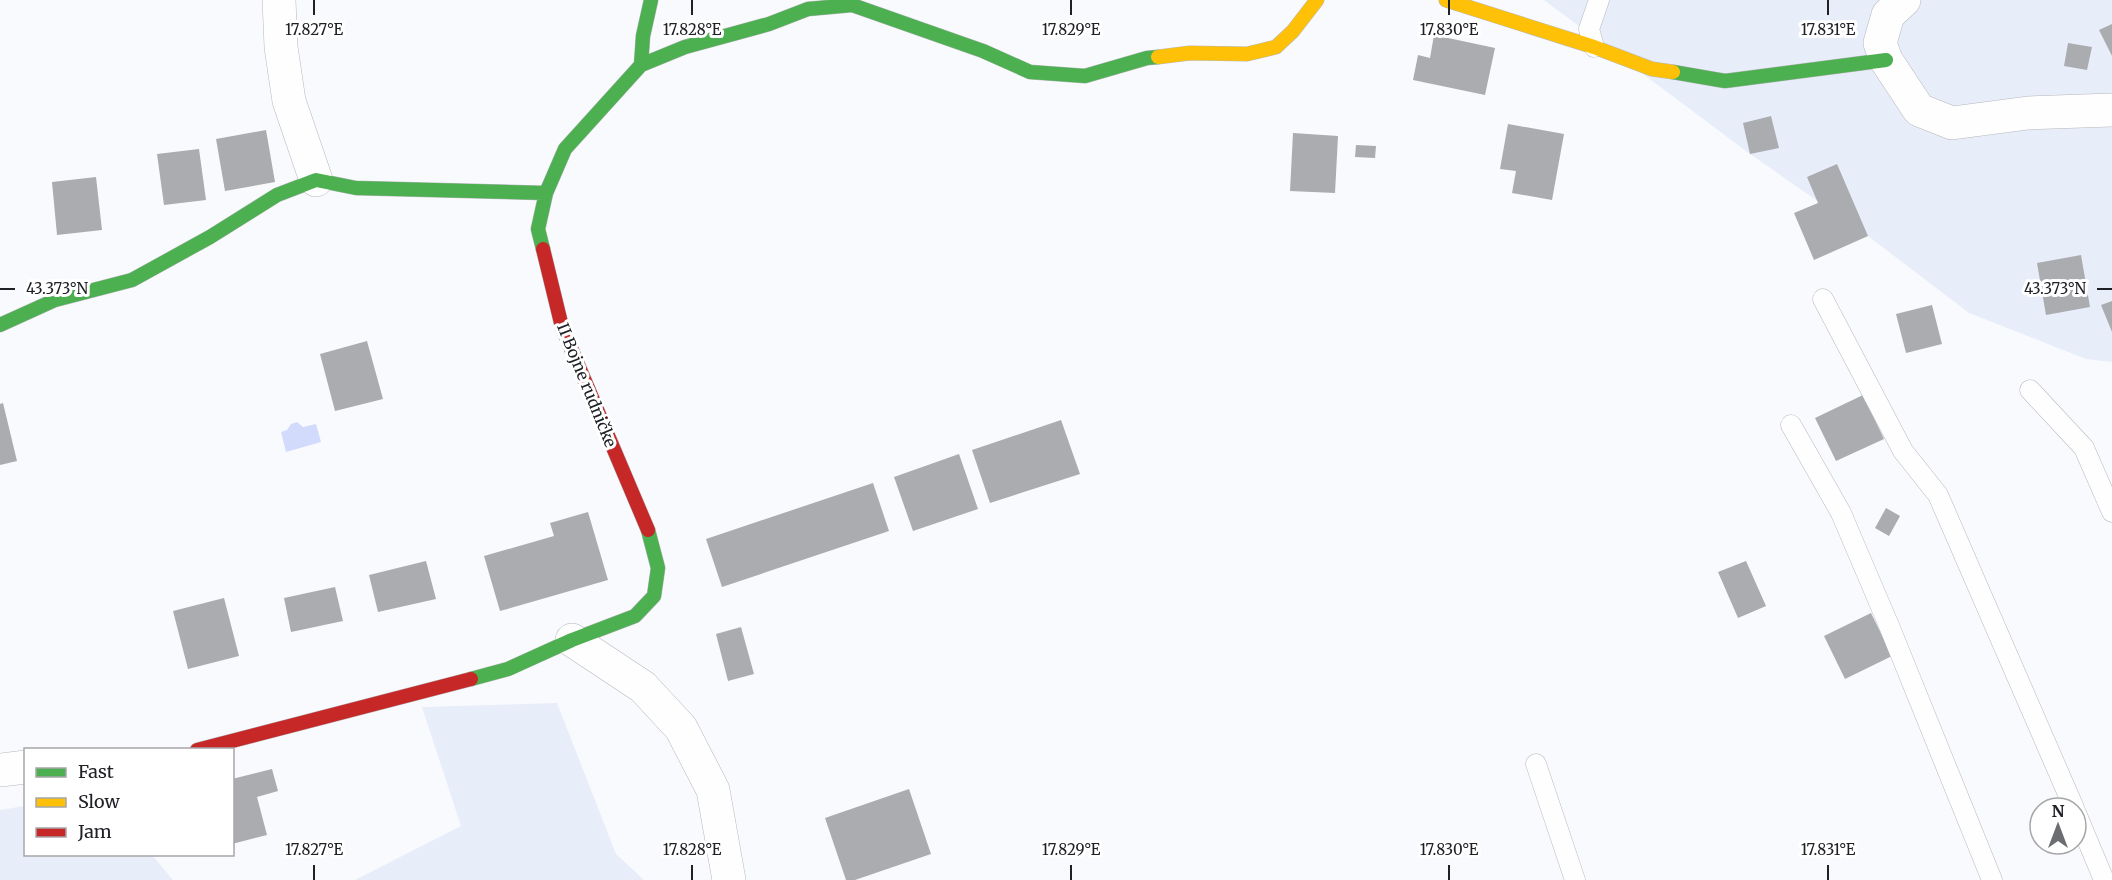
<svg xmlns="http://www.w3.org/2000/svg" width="2112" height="880" font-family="Merriweather,serif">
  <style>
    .green { fill: #e8edfa }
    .water { fill: #d2dbfc }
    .building { fill: #aaacaf }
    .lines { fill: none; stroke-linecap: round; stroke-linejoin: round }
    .lane-casing { stroke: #b7b8bc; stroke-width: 21 }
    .street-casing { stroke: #b7b8bc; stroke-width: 34 }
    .fast-casing { stroke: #b7b8bc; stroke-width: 15 }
    .slow-casing { stroke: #b7b8bc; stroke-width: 15 }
    .jam-casing { stroke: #b7b8bc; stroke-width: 15 }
    .lane { stroke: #fefeff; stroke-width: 20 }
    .street { stroke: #fefeff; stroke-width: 33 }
    .fast { stroke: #4caf50; stroke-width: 14 }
    .slow { stroke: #ffc107; stroke-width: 14 }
    .jam { stroke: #c62828; stroke-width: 14 }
    .ticks { fill: none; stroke: #202126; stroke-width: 2 }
    .labels { text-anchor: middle; stroke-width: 6; stroke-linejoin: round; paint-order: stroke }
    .street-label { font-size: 16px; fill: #202126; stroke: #fff }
    .ticks-label { font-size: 15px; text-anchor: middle; fill: #202126; stroke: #fff; stroke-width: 6; stroke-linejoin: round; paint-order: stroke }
  </style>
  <rect width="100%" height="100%" fill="#f8fafd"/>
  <!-- green -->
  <path class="green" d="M1544 0H2112V362L2086 359 1969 313 1868 236 1750 154Z
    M557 703 616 854 644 880H355L461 826 422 707Z
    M25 806 26 854 152 855 173 880H0V810Z"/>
  <!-- water -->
  <path class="water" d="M297 422 303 427 316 424 321 442 286 452 281 432 287 430 291 424Z"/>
  <!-- building -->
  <path class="building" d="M2112 24V56L2099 30Z
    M1434 35 1495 48 1485 95 1413 80 1418 55 1430 58Z
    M2068 43 2092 47 2087 70 2064 66Z
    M1771 116 1779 148 1750 154 1743 123Z
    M1508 124 1564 134 1552 200 1512 193 1516 171 1500 169Z
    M266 130 275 182 225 191 216 139Z
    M1293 133 1338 136 1335 193 1290 191Z
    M1356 145 1376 146 1375 158 1355 157Z
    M199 149 206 200 164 205 157 154Z
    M1837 164 1868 236 1814 260 1794 213 1818 203 1807 177Z
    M96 177 102 230 57 235 52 182Z
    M2081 255 2090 307 2046 315 2037 263Z
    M2112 301V332L2101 305Z
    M1932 305 1942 344 1906 353 1896 314Z
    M367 341 383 399 335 411 320 354Z
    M1863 395 1884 439 1836 461 1815 418Z
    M3 403 17 461 0 465V404Z
    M1061 420 1080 474 990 503 972 450Z
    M959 454 978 509 913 531 894 477Z
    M873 483 889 531 722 587 706 539Z
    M1886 508 1900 516 1889 536 1875 528Z
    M588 512 608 580 500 611 484 556 554 536 550 523Z
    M426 561 436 599 378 612 369 575Z
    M1746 561 1766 606 1738 618 1718 572Z
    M335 587 343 621 291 632 284 598Z
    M224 598 239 656 188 669 173 611Z
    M1871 613 1892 656 1845 679 1824 636Z
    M741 627 754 674 728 681 716 634Z
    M272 769 278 791 257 797 267 835 232 844V779Z
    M909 789 931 854 855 880H846L825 818Z"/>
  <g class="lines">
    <!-- lane casing -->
    <g class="lane-casing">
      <path id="lane" d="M1594 47 1589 29 1599 0
        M1823 299 1903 451 1938 495 2074 808
        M2030 390 2084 448 2112 512
        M1791 425 1841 513 1890 628 1992 880
        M1536 764 1575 880
        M2076 813 2104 880"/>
    </g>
    <!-- street casing -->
    <g class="street-casing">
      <path id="street" d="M279 0 281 47 289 101 316 180
        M1904 0 1888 15 1880 43 1886 60 1919 110 1952 123 2028 113 2112 110
        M572 640 643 687 681 728 713 790 729 880
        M0 770 26 767"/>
    </g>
    <!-- fast casing -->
    <g class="fast-casing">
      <path id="fast" d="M641 65 685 47 769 24 808 9 852 5 983 51 1030 72 1085 76 1147 58 1158 57
        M1673 72 1725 81 1886 60
        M543 249 538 229 546 193 565 149 641 65 643 36 651 0
        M0 325 55 300 132 280 210 237 277 195 316 180 356 188 546 193
        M471 679 508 669 572 640 635 616 654 596 658 568 648 530"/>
    </g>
    <!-- slow casing -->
    <g class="slow-casing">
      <path id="slow" d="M1446 0 1594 47 1652 69 1673 72
        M1158 57 1190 53 1247 54 1276 47 1293 31 1317 0"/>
    </g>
    <!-- jam casing -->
    <g class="jam-casing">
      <path id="jam" d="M543 249 562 327 648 530
        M197 750 471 679"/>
    </g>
    <!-- lane -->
    <use href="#lane" class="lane"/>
    <!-- street -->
    <use href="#street" class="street"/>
    <!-- fast -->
    <use href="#fast" class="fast"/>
    <!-- slow -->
    <use href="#slow" class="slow"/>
    <!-- jam -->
    <use href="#jam" class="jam"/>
  </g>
  <!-- ticks -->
  <path class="ticks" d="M314 0V15M692 0V15M1071 0V15M1449 0V15M1828 0V15M0 289H15M2097 289H2112M314 865V880M692 865V880M1071 865V880M1449 865V880M1828 865V880"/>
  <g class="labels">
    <!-- street labels -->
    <g class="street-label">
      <text transform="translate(587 385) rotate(68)" y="6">II Bojne rudničke</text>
    </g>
  </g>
  <g class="ticks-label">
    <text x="314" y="35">17.827°E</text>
    <text x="692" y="35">17.828°E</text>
    <text x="1071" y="35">17.829°E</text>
    <text x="1449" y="35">17.830°E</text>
    <text x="1828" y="35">17.831°E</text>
    <text x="57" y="294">43.373°N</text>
    <text x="2055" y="294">43.373°N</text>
    <text x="314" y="855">17.827°E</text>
    <text x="692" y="855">17.828°E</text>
    <text x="1071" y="855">17.829°E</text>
    <text x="1449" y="855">17.830°E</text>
    <text x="1828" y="855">17.831°E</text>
  </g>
  <!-- legend -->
  <rect x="24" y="748" width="210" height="108" fill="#ffffff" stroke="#a6a6a8" stroke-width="1.5"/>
  <rect x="36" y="768" width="30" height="9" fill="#4caf50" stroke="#a6a6a8" stroke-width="1.5"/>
  <text x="78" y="778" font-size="18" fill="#202126">Fast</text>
  <rect x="36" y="798" width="30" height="9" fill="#ffc107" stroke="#a6a6a8" stroke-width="1.5"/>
  <text x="78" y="808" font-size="18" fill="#202126">Slow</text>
  <rect x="36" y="828" width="30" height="9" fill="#c62828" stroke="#a6a6a8" stroke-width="1.5"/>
  <text x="78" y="838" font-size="18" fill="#202126">Jam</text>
  <!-- north arrow -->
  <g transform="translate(2058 826)"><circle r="28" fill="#ffffff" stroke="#a6a6a8" stroke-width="1.5"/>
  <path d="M0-4.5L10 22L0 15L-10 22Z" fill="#6c6d71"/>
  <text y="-9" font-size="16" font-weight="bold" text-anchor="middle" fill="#202126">N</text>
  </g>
</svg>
